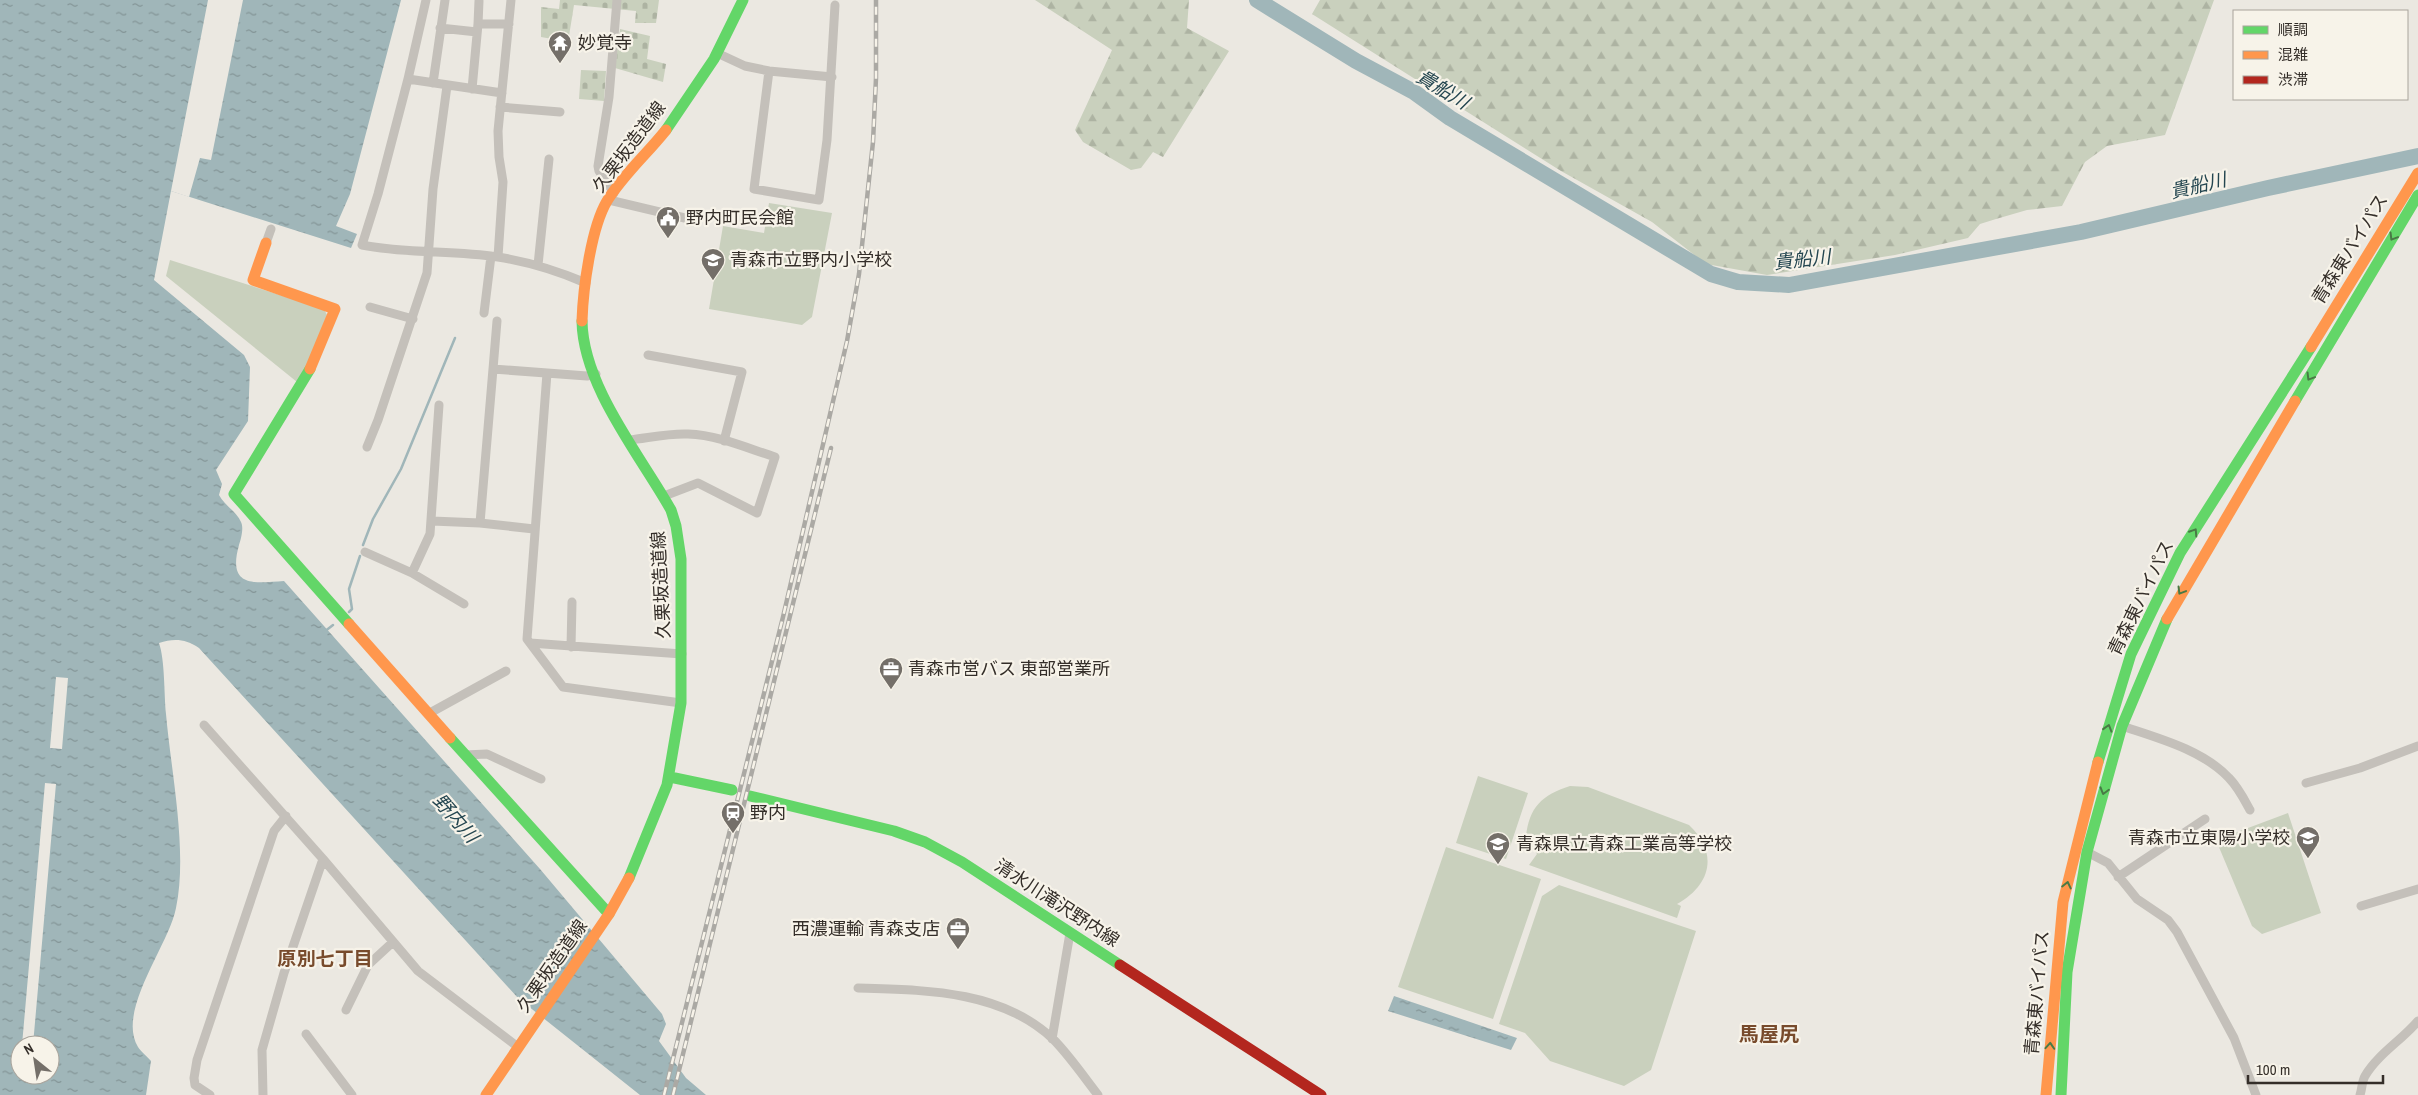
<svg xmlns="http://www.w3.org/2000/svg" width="2418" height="1095" font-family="'Archivo Narrow','Noto Sans JP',sans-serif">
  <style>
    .forest { fill: url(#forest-firs) }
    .cemetery { fill: url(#cemetery-stones) }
    .green { fill: #c9d0bd }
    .water { fill: url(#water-ripples); fill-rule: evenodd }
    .pier { fill: #ebe8e1 }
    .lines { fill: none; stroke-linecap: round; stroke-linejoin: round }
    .stream { stroke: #a0b6b9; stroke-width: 2.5 }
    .river { stroke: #a0b6b9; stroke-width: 16 }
    .street { stroke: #c4c0ba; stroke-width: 9 }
    .fast { stroke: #63d668; stroke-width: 11 }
    .slow { stroke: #ff974d; stroke-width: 11 }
    .jam { stroke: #b3261e; stroke-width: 11 }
    .rail-casing { stroke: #aba9a4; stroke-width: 4.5 }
    .rail { stroke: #f7f3e9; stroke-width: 2.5; stroke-dasharray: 8; stroke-linecap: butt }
    .oneway { stroke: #497a45 }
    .labels { text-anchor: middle; stroke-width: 4.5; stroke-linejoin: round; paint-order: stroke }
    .poi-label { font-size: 18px; fill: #342e29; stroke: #f7f3e9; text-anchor: start }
    .street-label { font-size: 18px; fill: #342e29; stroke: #f7f3e9 }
    .water-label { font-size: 19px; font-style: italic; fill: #244650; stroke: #f7f3e9 }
    .neighbourhood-label { font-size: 19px; font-weight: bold; fill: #784b2c; stroke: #f7f3e9 }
    .quarter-label { font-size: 20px; font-weight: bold; fill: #784b2c; stroke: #f7f3e9 }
  </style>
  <defs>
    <pattern id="forest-firs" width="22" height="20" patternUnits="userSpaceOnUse" patternTransform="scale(1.25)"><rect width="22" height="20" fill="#c9d0bd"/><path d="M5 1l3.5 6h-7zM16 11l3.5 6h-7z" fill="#adb3a2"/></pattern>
    <pattern id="cemetery-stones" width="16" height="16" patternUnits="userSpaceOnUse" patternTransform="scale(1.25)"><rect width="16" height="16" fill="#c9d0bd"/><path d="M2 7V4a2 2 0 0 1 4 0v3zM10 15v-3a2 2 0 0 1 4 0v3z" fill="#adb3a2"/></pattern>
    <pattern id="water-ripples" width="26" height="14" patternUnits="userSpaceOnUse" patternTransform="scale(1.25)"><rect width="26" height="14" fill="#a0b6b9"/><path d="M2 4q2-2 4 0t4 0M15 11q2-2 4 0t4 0" fill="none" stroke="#839496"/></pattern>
  </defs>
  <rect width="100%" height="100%" fill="#ebe8e1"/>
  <!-- forest -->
  <path class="forest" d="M1035 0H1189L1187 28 1229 51 1163 157 1153 152 1141 168 1131 170 1083 142 1075 130 1112 50Z
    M1320 0H2214L2165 135 2107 146 2085 162 2062 206 2027 210 1996 219 1980 224 1968 238 1895 255 1767 275 1706 264 1652 222 1561 171 1312 14Z"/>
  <!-- cemetery -->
  <path class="cemetery" d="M560 0H659L656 23H635L636 11 574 5 569 36 558 37V40L541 37V7L559 9Z
    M620 29 650 36 647 59 666 64 663 82 615 68Z
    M581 70 606 71 604 101 579 99Z"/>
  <!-- green -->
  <path class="green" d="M769 203 832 213 812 317 802 325 709 309 723 226 764 233Z
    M170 260 324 309 327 315 306 370 297 382 166 276Z
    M1478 776 1528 793 1506 859 1456 843Z
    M1570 786 1588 787 1689 825C1719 853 1711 885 1677 904L1681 906 1677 918 1529 865 1537 854 1526 837C1529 807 1542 795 1570 786Z
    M2288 813 2321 913 2262 934 2252 926 2216 840Z
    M1446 847 1541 879 1493 1019 1398 987Z
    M1559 885 1696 931 1651 1070 1624 1086 1550 1061 1525 1033 1499 1024 1542 896Z"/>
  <!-- water -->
  <path class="water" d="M0 0H401L350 194 336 226 357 234 351 248 171 191 154 280 244 355 250 367 248 421 216 470 222 484 219 495C224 505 237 512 241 522 244 528 241 539 239 545 227 588 254 583 284 581L540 869 662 1014 666 1024 659 1041 686 1078 706 1095H640L518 998 199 648C186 639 174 638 159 643 165 660 164 694 166 714 171 772 188 851 176 908 169 945 116 1011 138 1047 141 1052 147 1056 151 1061L146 1095H0ZM20 1045H50V1075H20Z
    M1394 996 1517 1038 1511 1050 1388 1011Z"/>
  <!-- pier -->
  <path class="pier" d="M208 0H243L211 160 200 158 189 197 171 191Z
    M56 677 68 678 62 749 50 748Z
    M45 783 56 784 33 1045H22Z"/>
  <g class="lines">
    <!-- stream -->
    <path class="stream" d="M363 545 373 519 401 469 455 338
      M349 612 352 609 349 589 360 556
      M324 632 333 625"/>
    <!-- river -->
    <path class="river" d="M1257 0 1356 61 1414 92 1450 118 1711 274 1738 282 1789 285 2081 232 2268 188 2418 156"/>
    <!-- street -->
    <path class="street" d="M478 24 479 1
      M440 28 477 32
      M717 53 745 66 769 71 832 77
      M769 71 754 189 819 200 827 140 835 5
      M408 79 426 0
      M433 83 445 0
      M472 89 478 24H509
      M502 93 408 79 378 194 362 245C407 254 453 250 498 257 529 262 558 271 586 283
      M500 107 560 112
      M614 193 599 171 598 166 609 97 617 0
      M609 200 689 219
      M266 243 271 229
      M498 257 503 182 499 157 498 131 511 0
      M538 265 549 159
      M370 307 413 319
      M484 313 491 256
      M648 355 742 372 724 441
      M493 369 497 321
      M547 373 527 639 563 687 681 703
      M629 440C648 438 669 433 688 434 718 435 747 448 775 457L757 513 698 483 664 496
      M367 447 378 420 427 273 433 189 447 86
      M432 521 480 523 534 529
      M480 523 493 369 587 376 596 374
      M365 552 412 573 464 604
      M412 573 430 534 439 405
      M530 643 682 654
      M571 647 572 602
      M428 714 506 671
      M204 725 323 859 418 971 518 1047
      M2122 726C2158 738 2203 750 2229 778 2238 787 2244 799 2250 810
      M465 755 487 754 541 779
      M2306 783 2360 768 2418 746
      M2087 852 2108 863 2137 899 2168 920 2177 932 2234 1038 2256 1095
      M2118 877 2205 819
      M2361 906 2418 889
      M858 988C925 990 1001 990 1053 1039 1069 1055 1084 1077 1098 1095
      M346 1010 368 965 393 942
      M306 1034 352 1095
      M1052 1039 1070 933
      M210 1095 195 1085 194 1078 197 1060 274 831 286 816
      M263 1095 262 1050 284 973 323 859
      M2360 1095C2362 1089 2362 1081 2365 1076 2378 1054 2402 1040 2418 1021"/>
    <!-- fast -->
    <path class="fast" d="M666 130 714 59 743 0
      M582 321C583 386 640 455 671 510L676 526 681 559V703L667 785 629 878
      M310 369 234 494 349 624
      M2295 401 2418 195
      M450 738 609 914
      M2098 762 2131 654 2180 553 2311 347
      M670 777 732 790
      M750 796 894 831 925 842 962 862 1120 965
      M2061 1095 2067 972 2087 852 2122 726 2167 619"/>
    <!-- slow -->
    <path class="slow" d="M266 243 253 280 335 309 310 369
      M582 321C583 289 591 228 607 201 623 175 647 154 666 130
      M2311 347 2418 173
      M2167 619 2295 401
      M349 624 450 738
      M486 1095 609 914 629 878
      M2046 1095 2063 902 2098 762"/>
    <!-- jam -->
    <path class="jam" d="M1120 965 1321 1095"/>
    <!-- rail casing -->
    <g class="rail-casing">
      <path id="rail" d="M664 1095 783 617 847 341 859 274 873 142 876 78V0
        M673 1095 831 448"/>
    </g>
    <!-- rail -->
    <use href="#rail" class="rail"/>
  </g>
  <!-- one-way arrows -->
  <defs><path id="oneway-chevron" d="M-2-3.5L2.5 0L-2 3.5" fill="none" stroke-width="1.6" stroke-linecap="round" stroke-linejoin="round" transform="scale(1.25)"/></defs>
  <g class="oneway">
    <use href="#oneway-chevron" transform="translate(2393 237) rotate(121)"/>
    <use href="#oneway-chevron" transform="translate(2310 377) rotate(121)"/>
    <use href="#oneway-chevron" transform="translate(2194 532) rotate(-57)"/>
    <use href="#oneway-chevron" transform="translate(2181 591) rotate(121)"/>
    <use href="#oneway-chevron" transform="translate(2108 728) rotate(-73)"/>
    <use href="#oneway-chevron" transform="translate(2104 791) rotate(106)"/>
    <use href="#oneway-chevron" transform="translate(2067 885) rotate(-77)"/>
    <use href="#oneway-chevron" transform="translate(2050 1046) rotate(-86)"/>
  </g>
  <!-- icons -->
  <defs>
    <g id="temple-pin" transform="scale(1.25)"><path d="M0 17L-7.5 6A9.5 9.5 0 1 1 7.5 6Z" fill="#746f69" stroke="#f7f3e9"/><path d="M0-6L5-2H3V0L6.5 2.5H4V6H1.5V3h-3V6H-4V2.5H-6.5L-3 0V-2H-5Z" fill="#fff"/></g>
    <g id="civic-pin" transform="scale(1.25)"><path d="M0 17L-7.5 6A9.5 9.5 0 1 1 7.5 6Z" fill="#746f69" stroke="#f7f3e9"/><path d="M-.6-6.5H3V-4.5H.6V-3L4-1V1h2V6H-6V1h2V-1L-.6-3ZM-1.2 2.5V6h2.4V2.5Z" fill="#fff"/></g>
    <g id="school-pin" transform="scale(1.25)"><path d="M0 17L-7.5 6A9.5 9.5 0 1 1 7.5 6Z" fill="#746f69" stroke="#f7f3e9"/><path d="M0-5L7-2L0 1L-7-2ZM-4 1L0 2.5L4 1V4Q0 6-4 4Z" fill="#fff"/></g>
    <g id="office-pin" transform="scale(1.25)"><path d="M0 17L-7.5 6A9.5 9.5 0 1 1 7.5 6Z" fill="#746f69" stroke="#f7f3e9"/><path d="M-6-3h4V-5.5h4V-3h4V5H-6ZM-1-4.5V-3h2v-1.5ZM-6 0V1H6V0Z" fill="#fff"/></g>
    <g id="station-pin" transform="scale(1.25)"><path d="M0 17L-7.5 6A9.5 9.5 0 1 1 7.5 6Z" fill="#746f69" stroke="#f7f3e9"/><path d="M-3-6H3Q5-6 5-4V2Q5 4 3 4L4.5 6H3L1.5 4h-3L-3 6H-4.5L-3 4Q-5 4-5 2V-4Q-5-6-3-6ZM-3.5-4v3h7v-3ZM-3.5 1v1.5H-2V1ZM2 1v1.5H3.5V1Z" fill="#fff"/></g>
  </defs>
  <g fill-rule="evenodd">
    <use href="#temple-pin" x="560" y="43"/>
    <use href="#civic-pin" x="668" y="218"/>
    <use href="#school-pin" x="713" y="260"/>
    <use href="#office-pin" x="891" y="669"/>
    <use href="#station-pin" x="733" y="813"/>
    <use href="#school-pin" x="2308" y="838"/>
    <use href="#school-pin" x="1498" y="844"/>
    <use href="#office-pin" x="958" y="929"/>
  </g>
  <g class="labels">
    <!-- poi labels -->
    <g class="poi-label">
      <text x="578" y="49">妙覚寺</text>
      <text x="686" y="224">野内町民会館</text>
      <text x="730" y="266">青森市立野内小学校</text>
      <text x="908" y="675">青森市営バス 東部営業所</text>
      <text x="750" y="819">野内</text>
      <text x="2290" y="844" text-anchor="end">青森市立東陽小学校</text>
      <text x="1516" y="850">青森県立青森工業高等学校</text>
      <text x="940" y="935" text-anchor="end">西濃運輸 青森支店</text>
    </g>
    <!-- street labels -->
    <g class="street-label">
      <text transform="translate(629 147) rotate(-53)" y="6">久栗坂造道線</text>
      <text transform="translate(2350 249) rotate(-58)" y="6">青森東バイパス</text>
      <text transform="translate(661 585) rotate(-93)" y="6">久栗坂造道線</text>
      <text transform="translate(2141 598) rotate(-64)" y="6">青森東バイパス</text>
      <text transform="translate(1057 903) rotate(33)" y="6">清水川滝沢野内線</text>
      <text transform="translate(552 966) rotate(-55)" y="6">久栗坂造道線</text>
      <text transform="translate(2037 993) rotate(-85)" y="6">青森東バイパス</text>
    </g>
    <!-- water labels -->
    <g class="water-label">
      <text transform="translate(1443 89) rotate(31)" y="7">貴船川</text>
      <text transform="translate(2198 185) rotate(-13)" y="7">貴船川</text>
      <text transform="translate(1802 259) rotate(-6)" y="7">貴船川</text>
      <text transform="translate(456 818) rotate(49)" y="7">野内川</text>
    </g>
    <!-- neighbourhood labels -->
    <g class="neighbourhood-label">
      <text x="325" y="965">原別七丁目</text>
    </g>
    <!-- quarter labels -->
    <g class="quarter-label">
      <text x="1769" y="1041">馬屋尻</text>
    </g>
  </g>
  <!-- legend -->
  <rect x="2233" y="10" width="175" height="90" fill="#f7f3e9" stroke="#a9a49c"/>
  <rect x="2243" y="26" width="25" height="8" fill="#63d668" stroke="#a9a49c"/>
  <text x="2278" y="35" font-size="15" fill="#342e29">順調</text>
  <rect x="2243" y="51" width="25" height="8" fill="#ff974d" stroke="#a9a49c"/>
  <text x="2278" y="60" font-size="15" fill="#342e29">混雑</text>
  <rect x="2243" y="76" width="25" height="8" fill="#b3261e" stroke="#a9a49c"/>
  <text x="2278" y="85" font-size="15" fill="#342e29">渋滞</text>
  <!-- north arrow -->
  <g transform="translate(35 1060) rotate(330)"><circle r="24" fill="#f7f3e9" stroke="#a9a49c"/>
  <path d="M0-4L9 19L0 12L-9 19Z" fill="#746f69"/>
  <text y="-8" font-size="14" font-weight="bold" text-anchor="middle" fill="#342e29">N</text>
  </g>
  <!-- scale -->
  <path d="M2248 1075v8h135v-8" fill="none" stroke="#342e29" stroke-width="2.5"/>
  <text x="2256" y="1075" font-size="15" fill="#342e29" stroke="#f7f3e9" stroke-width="4" paint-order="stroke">100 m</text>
</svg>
